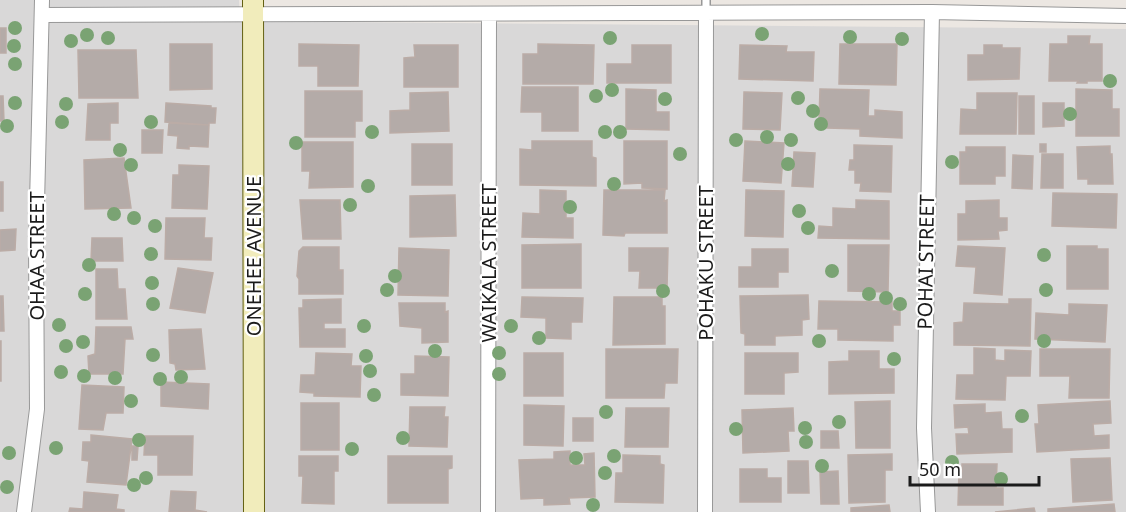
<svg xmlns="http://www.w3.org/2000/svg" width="1126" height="512" font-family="'Noto Sans',sans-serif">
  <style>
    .residential { fill: #d9d8d8 }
    .building { fill: #b4aba8; stroke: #bbaca6; stroke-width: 1.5 }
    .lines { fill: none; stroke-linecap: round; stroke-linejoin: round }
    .lane-casing { stroke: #989898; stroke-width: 10 }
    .street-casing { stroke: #989898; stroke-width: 16 }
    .secondary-casing { stroke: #636011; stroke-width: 22 }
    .lane { stroke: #fff; stroke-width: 7 }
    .street { stroke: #fff; stroke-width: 14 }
    .secondary { stroke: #f1ecbb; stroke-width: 20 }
    .tree { fill: #7aa373 }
    .labels { text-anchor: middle; stroke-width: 4.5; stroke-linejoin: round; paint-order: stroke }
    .street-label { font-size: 20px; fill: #1b1b1b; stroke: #fff }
  </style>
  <rect width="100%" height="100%" fill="#ece7e2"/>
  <!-- residential -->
  <path class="residential" d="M0 0H239L240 21 1126 29V512H0Z"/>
  <!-- building -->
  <path class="building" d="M0 28H6V53H0Z
    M1068 36H1090L1089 44H1102V81H1087V83H1077L1078 81H1049L1050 44H1068Z
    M170 44H212V89L170 90Z
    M299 44 359 45 358 86H318V66H299Z
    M538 44 594 45 593 84H523V54H538Z
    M840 44H897L896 85 839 84Z
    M414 45H458V87H404V58L415 57Z
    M632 45H671V83H607V64H632Z
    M740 45 787 46 786 52H814L813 81 739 79Z
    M984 45H1002V48H1020L1019 79 968 80V55H984Z
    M78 50H136L138 98H79Z
    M522 87H578V131H542V112H521Z
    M626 89 656 90V112H669V130L626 129Z
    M820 89 869 90 868 116H875V110L902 112V138L860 136V129L827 128V120H819Z
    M1076 89 1112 90V109H1119V136H1076Z
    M305 91H362V121H355V137H305Z
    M448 92 449 131 390 133V111L410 110V93Z
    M744 92 782 93 780 130 743 129Z
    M977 93H1017L1016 134H960L961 109 977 110Z
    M0 96H3L4 121H0Z
    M1019 96H1034V134H1019Z
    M118 103V123H110V140H86L88 104Z
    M166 103 211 106V108H216L215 123H209V125L165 122Z
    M1043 103H1064V126L1043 127Z
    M169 123 209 125 208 147 189 146V149L177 148 178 136 168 135Z
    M142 130H163L162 153H142Z
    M532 141H592V157L596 158V186L520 185V149L532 150Z
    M624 141H667V189L642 188V183L624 184Z
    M745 141 784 143 781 183 743 181Z
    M302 142H353V187L309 188 310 171H302Z
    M412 144H452V185H412Z
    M1040 144H1046V152H1040Z
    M854 145 892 146 891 192 860 191 861 183H855V170H849L850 160H854Z
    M1110 146V154H1112L1113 184H1088V179H1078L1077 147Z
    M966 147H1005V176H995V184H960V152H966Z
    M794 152 815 153 813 187 792 186Z
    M1042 154H1063V188H1041Z
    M1013 155 1033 156 1032 189 1012 188Z
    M124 158 131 208 85 209 84 160Z
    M179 165 209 166 207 209 172 208 173 175H179Z
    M0 182H3V211H0Z
    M540 190 566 191V218H573V238L522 237 523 213 540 214Z
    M604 190H665L664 201 667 200V233H625L624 236 603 235Z
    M746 190 784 191 783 237 745 236Z
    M1053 193 1117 194 1116 228 1052 226Z
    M455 195 456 236 410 237V196Z
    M300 200H340L341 239H303Z
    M856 200 889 201V239L818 238 819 226 833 227V208L856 209Z
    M999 200V218H1007V230L998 231 999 239 958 240V214H966V201Z
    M166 218H205L204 238H212L211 260 165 259Z
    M16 229 15 250 0 251V230Z
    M92 238H122L123 261H91Z
    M581 244V288H522V245Z
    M848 245H889L888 292 848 291Z
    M958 246 1005 248 1002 295 974 293 976 267 956 266Z
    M1067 246H1097V249H1108V289H1067Z
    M303 247H339V270H343V294H299V279L297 276 299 251Z
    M399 248 449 250 448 296 398 295Z
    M629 248H668L667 288H639L640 271H629Z
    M752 249H788V272H778V287H739V267H752Z
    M178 268 213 273 205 313 170 308Z
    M96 269H117L118 289H125L127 319H96Z
    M808 295 809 319 802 320V335L775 336V345H745V334L741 333 740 296Z
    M0 296H3L4 331H0Z
    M522 297 583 298 582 322H571V339L546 338V318L521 317Z
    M614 297H662V306H665V344L613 345Z
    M341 299V323H324V329H345V347H300L299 308H303V300Z
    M1009 299H1031L1030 346 954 345V323L963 322 964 303 1009 304Z
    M819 301 892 302V311H900V325H893V341L838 340V329H818Z
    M399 303H445V312L448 311V342L422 343V328L400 326Z
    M1069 304 1107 305 1105 342 1035 339 1036 313 1069 315Z
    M96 327H131L133 339H125L123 374H89L88 356 95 354Z
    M201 329 205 369 176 370 175 364 170 363 169 330Z
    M0 341H1V381H0Z
    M974 348 995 349V360L1005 361V350L1031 351 1030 376H1006L1005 400 956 399 957 375H974Z
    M606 349H678L677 383H665L664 398H606Z
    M1040 349H1110L1109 398H1069L1070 376H1040Z
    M849 351H879V369H894V393L829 394V362L849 361Z
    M316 353 352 354 351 366H361L360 397 314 396V393L300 392 301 375H315Z
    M524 353H563V396H524Z
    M745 353H798V372L784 373V394H745Z
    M415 356 449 357 448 396 401 395V374H415Z
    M161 382 209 384 208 409 161 406Z
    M82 385 124 387 123 413H106L103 430 79 429Z
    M890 401V448H856L855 402Z
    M1110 401 1111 423 1093 424 1094 436 1109 435V448L1037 452 1035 424H1039L1038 405Z
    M301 403H339V450H301Z
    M985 404V413L1001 412 1002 429H1012V452L957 454 956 434H969L968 427 955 428 954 405Z
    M524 405 564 406 563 446 524 445Z
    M410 407H445L444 417H448L447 447 409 446Z
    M626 408H669L668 447H625Z
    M793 408 794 431H788L789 451 743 453 742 410Z
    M573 418H593V441H573Z
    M821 431H838L839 448H821Z
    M91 435 132 439 126 485 87 482 89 461 82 460 83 442H91Z
    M145 436H193L192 475H158V455H144Z
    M132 446H138L137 460H132Z
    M570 451V465H585L584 454 594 453 595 497 569 498 570 504 544 505V498L521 499 519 460 554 459V452Z
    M892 454V470H885V502L849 503 848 455Z
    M623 455 660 456V464L664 465 663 503 615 502 616 473H623Z
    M299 456H338V471H334V504L302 503 303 476H299Z
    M388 456H452V468L448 469V503H388Z
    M1110 458 1112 500 1073 502 1071 459Z
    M788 461H808L809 493H788Z
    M962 464H997L996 488H1003V505H958L959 472H962Z
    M740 469H767V478H781V502H740Z
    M838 471 839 504H821L820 472Z
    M171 491 196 492 195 510 207 512H169Z
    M84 492 118 495 116 509 124 510V512H69L70 508 83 509Z
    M1114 504 1115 512H1048V509Z
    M889 505 890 512H851V508Z
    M1034 508 1035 512H995Z"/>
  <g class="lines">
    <!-- lane casing -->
    <g class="lane-casing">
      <path id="lane" d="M706 13V0"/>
    </g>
    <!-- street casing -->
    <g class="street-casing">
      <path id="street" d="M42 15 932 12 1126 16
        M24 512 37 409 36 244 42 0
        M488 512 489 14
        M705 512 706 13
        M928 512 924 428 932 12"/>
    </g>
    <!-- secondary casing -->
    <g class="secondary-casing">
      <path id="secondary" d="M253 0 254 512"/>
    </g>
    <!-- lane -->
    <use href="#lane" class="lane"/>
    <!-- street -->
    <use href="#street" class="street"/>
    <!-- secondary -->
    <use href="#secondary" class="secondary"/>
  </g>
  <!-- trees -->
  <g class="tree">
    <circle cx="15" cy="28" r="7"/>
    <circle cx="762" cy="34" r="7"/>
    <circle cx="87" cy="35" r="7"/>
    <circle cx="850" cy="37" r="7"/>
    <circle cx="108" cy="38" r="7"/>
    <circle cx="610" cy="38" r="7"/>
    <circle cx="902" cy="39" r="7"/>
    <circle cx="71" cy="41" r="7"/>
    <circle cx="14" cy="46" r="7"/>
    <circle cx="15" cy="64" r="7"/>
    <circle cx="1110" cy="81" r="7"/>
    <circle cx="612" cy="90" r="7"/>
    <circle cx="596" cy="96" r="7"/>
    <circle cx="798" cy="98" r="7"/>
    <circle cx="665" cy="99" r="7"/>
    <circle cx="15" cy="103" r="7"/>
    <circle cx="66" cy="104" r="7"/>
    <circle cx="813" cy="111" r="7"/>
    <circle cx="1070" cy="114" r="7"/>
    <circle cx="62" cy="122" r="7"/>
    <circle cx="151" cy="122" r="7"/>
    <circle cx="821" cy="124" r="7"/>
    <circle cx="7" cy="126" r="7"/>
    <circle cx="372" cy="132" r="7"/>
    <circle cx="605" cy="132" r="7"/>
    <circle cx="620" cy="132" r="7"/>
    <circle cx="767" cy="137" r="7"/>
    <circle cx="736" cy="140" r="7"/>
    <circle cx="791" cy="140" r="7"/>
    <circle cx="296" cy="143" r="7"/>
    <circle cx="120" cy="150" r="7"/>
    <circle cx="680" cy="154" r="7"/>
    <circle cx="952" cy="162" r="7"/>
    <circle cx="788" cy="164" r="7"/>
    <circle cx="131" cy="165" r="7"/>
    <circle cx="614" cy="184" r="7"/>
    <circle cx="368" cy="186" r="7"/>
    <circle cx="350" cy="205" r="7"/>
    <circle cx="570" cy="207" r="7"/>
    <circle cx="799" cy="211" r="7"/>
    <circle cx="114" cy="214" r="7"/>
    <circle cx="134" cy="218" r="7"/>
    <circle cx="155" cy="226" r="7"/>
    <circle cx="808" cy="228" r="7"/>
    <circle cx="151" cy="254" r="7"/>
    <circle cx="1044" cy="255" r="7"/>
    <circle cx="89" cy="265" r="7"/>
    <circle cx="832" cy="271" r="7"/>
    <circle cx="395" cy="276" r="7"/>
    <circle cx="152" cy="283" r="7"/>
    <circle cx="387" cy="290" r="7"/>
    <circle cx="1046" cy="290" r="7"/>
    <circle cx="663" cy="291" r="7"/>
    <circle cx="85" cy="294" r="7"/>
    <circle cx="869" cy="294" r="7"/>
    <circle cx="886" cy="298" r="7"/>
    <circle cx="153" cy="304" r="7"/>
    <circle cx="900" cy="304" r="7"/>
    <circle cx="59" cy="325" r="7"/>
    <circle cx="364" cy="326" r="7"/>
    <circle cx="511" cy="326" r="7"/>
    <circle cx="539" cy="338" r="7"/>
    <circle cx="819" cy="341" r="7"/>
    <circle cx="1044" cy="341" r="7"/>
    <circle cx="83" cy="342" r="7"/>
    <circle cx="66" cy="346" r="7"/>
    <circle cx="435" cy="351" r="7"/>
    <circle cx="499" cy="353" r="7"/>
    <circle cx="153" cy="355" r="7"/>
    <circle cx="366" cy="356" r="7"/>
    <circle cx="894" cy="359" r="7"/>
    <circle cx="370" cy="371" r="7"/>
    <circle cx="61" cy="372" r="7"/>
    <circle cx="499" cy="374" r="7"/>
    <circle cx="84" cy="376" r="7"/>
    <circle cx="181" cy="377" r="7"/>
    <circle cx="115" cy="378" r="7"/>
    <circle cx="160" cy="379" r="7"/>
    <circle cx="374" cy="395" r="7"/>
    <circle cx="131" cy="401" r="7"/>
    <circle cx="606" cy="412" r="7"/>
    <circle cx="1022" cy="416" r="7"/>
    <circle cx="839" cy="422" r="7"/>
    <circle cx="805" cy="428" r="7"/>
    <circle cx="736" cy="429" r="7"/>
    <circle cx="403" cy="438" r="7"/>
    <circle cx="139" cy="440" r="7"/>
    <circle cx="806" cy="442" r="7"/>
    <circle cx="56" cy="448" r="7"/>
    <circle cx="352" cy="449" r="7"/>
    <circle cx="9" cy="453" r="7"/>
    <circle cx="614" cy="456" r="7"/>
    <circle cx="576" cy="458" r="7"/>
    <circle cx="952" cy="462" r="7"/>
    <circle cx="822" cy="466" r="7"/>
    <circle cx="605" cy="473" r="7"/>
    <circle cx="146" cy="478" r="7"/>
    <circle cx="1001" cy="479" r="7"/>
    <circle cx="134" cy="485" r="7"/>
    <circle cx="7" cy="487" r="7"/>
    <circle cx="593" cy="505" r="7"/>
  </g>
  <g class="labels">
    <!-- street labels -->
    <g class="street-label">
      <text transform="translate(37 256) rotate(-90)" y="7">OHAA STREET</text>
      <text transform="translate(254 256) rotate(-90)" y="7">ONEHEE AVENUE</text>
      <text transform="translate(926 262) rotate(-89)" y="7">POHAI STREET</text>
      <text transform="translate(489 263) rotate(-90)" y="7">WAIKALA STREET</text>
      <text transform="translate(706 263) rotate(-90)" y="7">POHAKU STREET</text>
    </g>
  </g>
  <!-- scale -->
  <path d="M910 476v9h129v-9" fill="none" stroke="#1b1b1b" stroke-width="3"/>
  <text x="919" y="476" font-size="18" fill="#1b1b1b" stroke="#ffffff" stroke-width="4.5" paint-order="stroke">50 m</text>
</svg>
